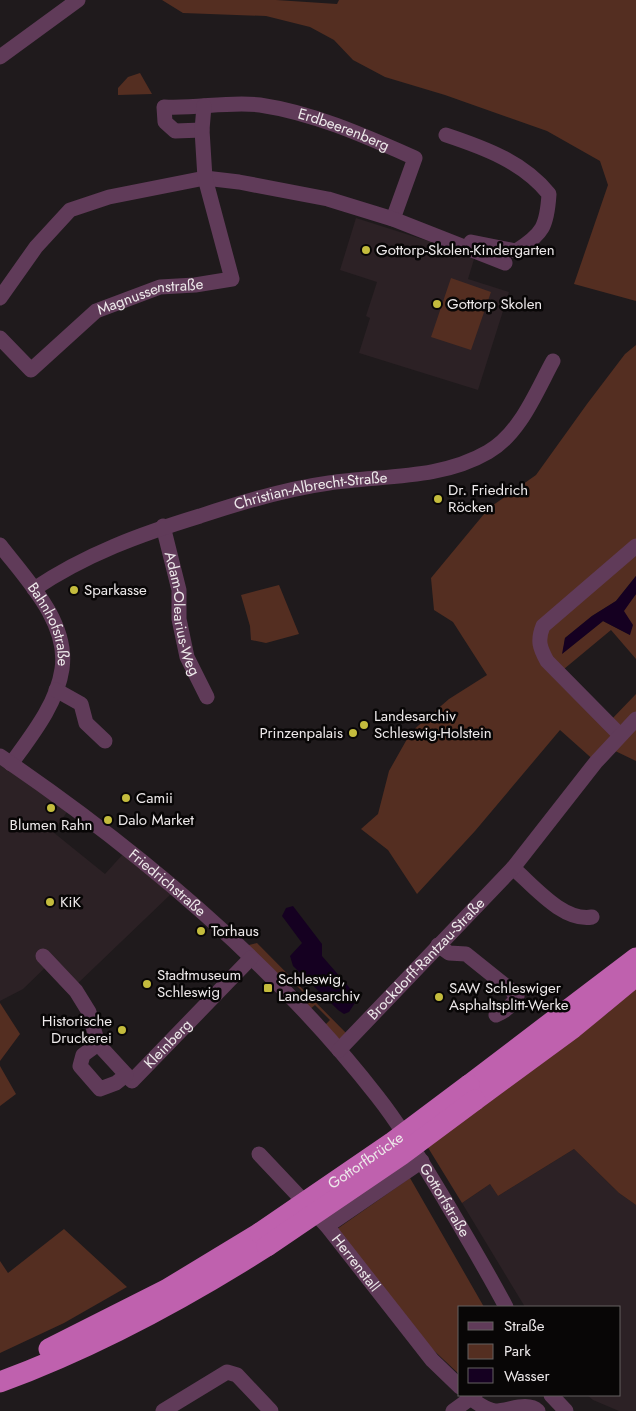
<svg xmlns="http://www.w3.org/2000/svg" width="636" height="1411" font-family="Jost,sans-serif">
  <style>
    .built { fill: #2c2125 }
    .green { fill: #542e21 }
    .water { fill: #150021 }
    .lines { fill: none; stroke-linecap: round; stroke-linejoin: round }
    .minor { stroke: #603b59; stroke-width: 15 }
    .highway { stroke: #bf61ae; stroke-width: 21 }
    .highway-bridge { stroke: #bf61ae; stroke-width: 21 }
    .poi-dot { fill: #c4bc3d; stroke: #080606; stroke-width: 2 }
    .labels { text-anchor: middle; stroke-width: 5; stroke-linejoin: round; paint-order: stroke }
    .street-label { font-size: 15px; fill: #ede9ea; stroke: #080606 }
    .poi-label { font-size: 15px; fill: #ede9ea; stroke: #080606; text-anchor: start }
  </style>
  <rect width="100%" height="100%" fill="#1f1a1c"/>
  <!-- built -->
  <path class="built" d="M356 218 475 256 468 279 509 292 478 390 359 353 370 318 366 316 377 282 340 270Z
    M0 760 67 812 53 832 105 874 124 853 171 894 74 987 51 962 23 989 0 1001Z
    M574 1149 619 1193 636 1205V1411H619L593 1400 587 1395H620V1307H525L462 1203 490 1184 498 1196Z"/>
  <!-- green -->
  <path class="green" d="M162 0H276L337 4 339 0H636V301L574 284 608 185 600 161 547 131 445 95 385 77 353 60 334 40 310 27 266 16 183 13Z
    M140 73 152 94 118 95V88L128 77Z
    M451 278 491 292 471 350 431 337Z
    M636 345V576L616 601 592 616 565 638 563 653 603 621 630 635 623 611 636 594V659L611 630 564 669 610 721 636 694V761L609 748 597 763 560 730 475 831 417 894 388 850 361 829 378 814 389 771 411 732 449 699 487 675 453 622 434 610 431 578 489 508 536 475 587 404 625 354Z
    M279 585 299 634 266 643 251 640 250 626 241 595Z
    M257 943 349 1036 340 1043 324 1026 330 1020 315 1005 309 1010 299 1001 305 994 290 979 284 985 245 946Z
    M636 964V1205L619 1193 574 1149 498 1196 490 1184 462 1203 427 1146 609 1012Z
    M0 1003 20 1034 0 1061Z
    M0 1066 16 1094 0 1106Z
    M410 1178 484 1307H460V1375L412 1330 337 1229Z
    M64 1229 127 1287 64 1323 0 1353V1261L8 1273Z"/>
  <!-- water -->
  <path class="water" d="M636 576V594L624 611 633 625 630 635 603 621 562 654 565 638 592 616 616 601Z
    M293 906 322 944V956L355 994 357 1000 349 1012 344 1014 338 1010 293 966 290 956 302 943 282 916 286 908Z"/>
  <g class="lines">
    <!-- minor -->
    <g class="minor">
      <path d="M0 57 78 0"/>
      <path id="s1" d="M202 130 175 131 165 122 164 107C196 109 229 101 260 105 314 113 365 136 415 158L393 219"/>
      <path d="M446 135C485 148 523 162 549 194 547 226 543 234 516 251L471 242"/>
      <path d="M0 298 36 247 70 210 109 197 205 178 239 182 328 199 393 219 505 263"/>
      <path id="s2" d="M0 338 31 370 96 311 160 287 195 285 232 279 205 178 202 130 204 106"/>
      <path id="s3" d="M163 526 179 590V619L187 657 207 697"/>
      <path id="s4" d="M0 545C26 579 69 622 62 669 57 704 31 736 11 764"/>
      <path id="s5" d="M34 589C86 554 141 534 200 516 242 502 285 489 329 483 382 475 440 480 488 452 520 434 536 392 553 361"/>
      <path d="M56 690 81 704 86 723 105 741"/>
      <path d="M620 735 547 661C540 648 537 641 543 626L636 546"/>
      <path id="s6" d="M0 756C138 850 274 964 377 1096 403 1129 424 1166 446 1202 466 1236 487 1271 506 1307"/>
      <path d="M513 868C534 886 563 922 592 917"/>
      <path d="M438 945 449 953 466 954 512 991 517 996C512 1006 506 1011 496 1015"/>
      <path id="s7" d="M43 956 76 991 89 1012 98 1044 132 1081 251 958"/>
      <path d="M98 1044 83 1055 80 1066 100 1089 116 1083 126 1075"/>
      <path id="s8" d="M339 1050 513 868 596 762 636 719"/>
      <path id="s9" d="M259 1154 327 1226 432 1360 460 1387"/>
      <path d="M327 1226 422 1161"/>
      <path d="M467 1395C473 1401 487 1410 495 1411 509 1411 527 1401 538 1411"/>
      <path d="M551 1395 566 1411"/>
      <path d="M163 1411 227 1372 237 1375 271 1411"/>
      <path d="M453 1411 475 1395"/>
    </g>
    <!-- highway -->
    <path class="highway" d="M469 1085 636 958
      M475 1100 573 1028 636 976
      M49 1349 166 1290 260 1233
      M0 1382C95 1347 182 1300 267 1246"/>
    <!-- highway-bridge -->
    <g class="highway-bridge">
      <path id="s10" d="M260 1233 393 1142 469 1085"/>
      <path d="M267 1246 401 1155 475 1100"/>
    </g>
  </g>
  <!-- markers -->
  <g class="poi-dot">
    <circle cx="366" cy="250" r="5"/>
    <circle cx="437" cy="304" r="5"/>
    <circle cx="438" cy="499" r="5"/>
    <circle cx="74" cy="590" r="5"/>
    <circle cx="364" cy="725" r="5"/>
    <circle cx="353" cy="733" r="5"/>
    <circle cx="126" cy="798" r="5"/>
    <circle cx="51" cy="808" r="5"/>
    <circle cx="108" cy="820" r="5"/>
    <circle cx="50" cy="902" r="5"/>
    <circle cx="201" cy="931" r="5"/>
    <circle cx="147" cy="984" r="5"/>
    <rect x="263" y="983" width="10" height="10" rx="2.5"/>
    <circle cx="439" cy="997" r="5"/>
    <circle cx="122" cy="1030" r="5"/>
  </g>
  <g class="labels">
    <!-- street labels -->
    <g class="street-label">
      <text dy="5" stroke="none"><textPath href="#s1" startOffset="239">Erdbeerenberg</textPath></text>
      <text dy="5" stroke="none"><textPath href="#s2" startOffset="189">Magnussenstraße</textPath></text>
      <text dy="5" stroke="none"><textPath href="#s5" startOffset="296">Christian-Albrecht-Straße</textPath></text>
      <text dy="5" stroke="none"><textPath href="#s3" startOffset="90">Adam-Olearius-Weg</textPath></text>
      <text dy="5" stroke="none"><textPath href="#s4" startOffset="95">Bahnhofstraße</textPath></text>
      <text dy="5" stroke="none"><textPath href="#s6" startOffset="210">Friedrichstraße</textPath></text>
      <text dy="5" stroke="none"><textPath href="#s8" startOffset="126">Brockdorff-Rantzau-Straße</textPath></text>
      <text dy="5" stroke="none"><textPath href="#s7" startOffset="208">Kleinberg</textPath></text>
      <text dy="5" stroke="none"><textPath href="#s10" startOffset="128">Gottorfbrücke</textPath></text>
      <text dy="5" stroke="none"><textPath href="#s6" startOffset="634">Gottorfstraße</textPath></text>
      <text dy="5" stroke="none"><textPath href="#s9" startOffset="146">Herrenstall</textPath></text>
    </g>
    <!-- poi labels -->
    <g class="poi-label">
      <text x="376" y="255">Gottorp-Skolen-Kindergarten</text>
      <text x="447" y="309">Gottorp Skolen</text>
      <text x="448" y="495">Dr. Friedrich<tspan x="448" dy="17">Röcken</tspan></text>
      <text x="84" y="595">Sparkasse</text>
      <text x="374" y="721">Landesarchiv<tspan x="374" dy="17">Schleswig-Holstein</tspan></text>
      <text x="343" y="738" text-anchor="end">Prinzenpalais</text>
      <text x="136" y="803">Camii</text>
      <text x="118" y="825">Dalo Market</text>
      <text x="51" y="830" text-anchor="middle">Blumen Rahn</text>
      <text x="60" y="907">KiK</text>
      <text x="211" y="936">Torhaus</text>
      <text x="157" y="980">Stadtmuseum<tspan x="157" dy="17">Schleswig</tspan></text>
      <text x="278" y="984">Schleswig,<tspan x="278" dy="17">Landesarchiv</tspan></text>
      <text x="449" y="993">SAW Schleswiger<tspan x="449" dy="17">Asphaltsplitt-Werke</tspan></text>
      <text x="112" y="1026" text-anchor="end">Historische<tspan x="112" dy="17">Druckerei</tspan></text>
    </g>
  </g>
  <!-- legend -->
  <rect x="458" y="1306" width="162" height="90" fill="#080606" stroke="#646161"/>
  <rect x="468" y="1322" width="25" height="8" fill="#603b59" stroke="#646161"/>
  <text x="504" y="1331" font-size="15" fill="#ede9ea">Straße</text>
  <rect x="468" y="1344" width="25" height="15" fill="#542e21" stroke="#646161"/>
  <text x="504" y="1356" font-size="15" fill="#ede9ea">Park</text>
  <rect x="468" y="1368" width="25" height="15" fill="#150021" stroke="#646161"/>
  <text x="504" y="1381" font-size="15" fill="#ede9ea">Wasser</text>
</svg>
